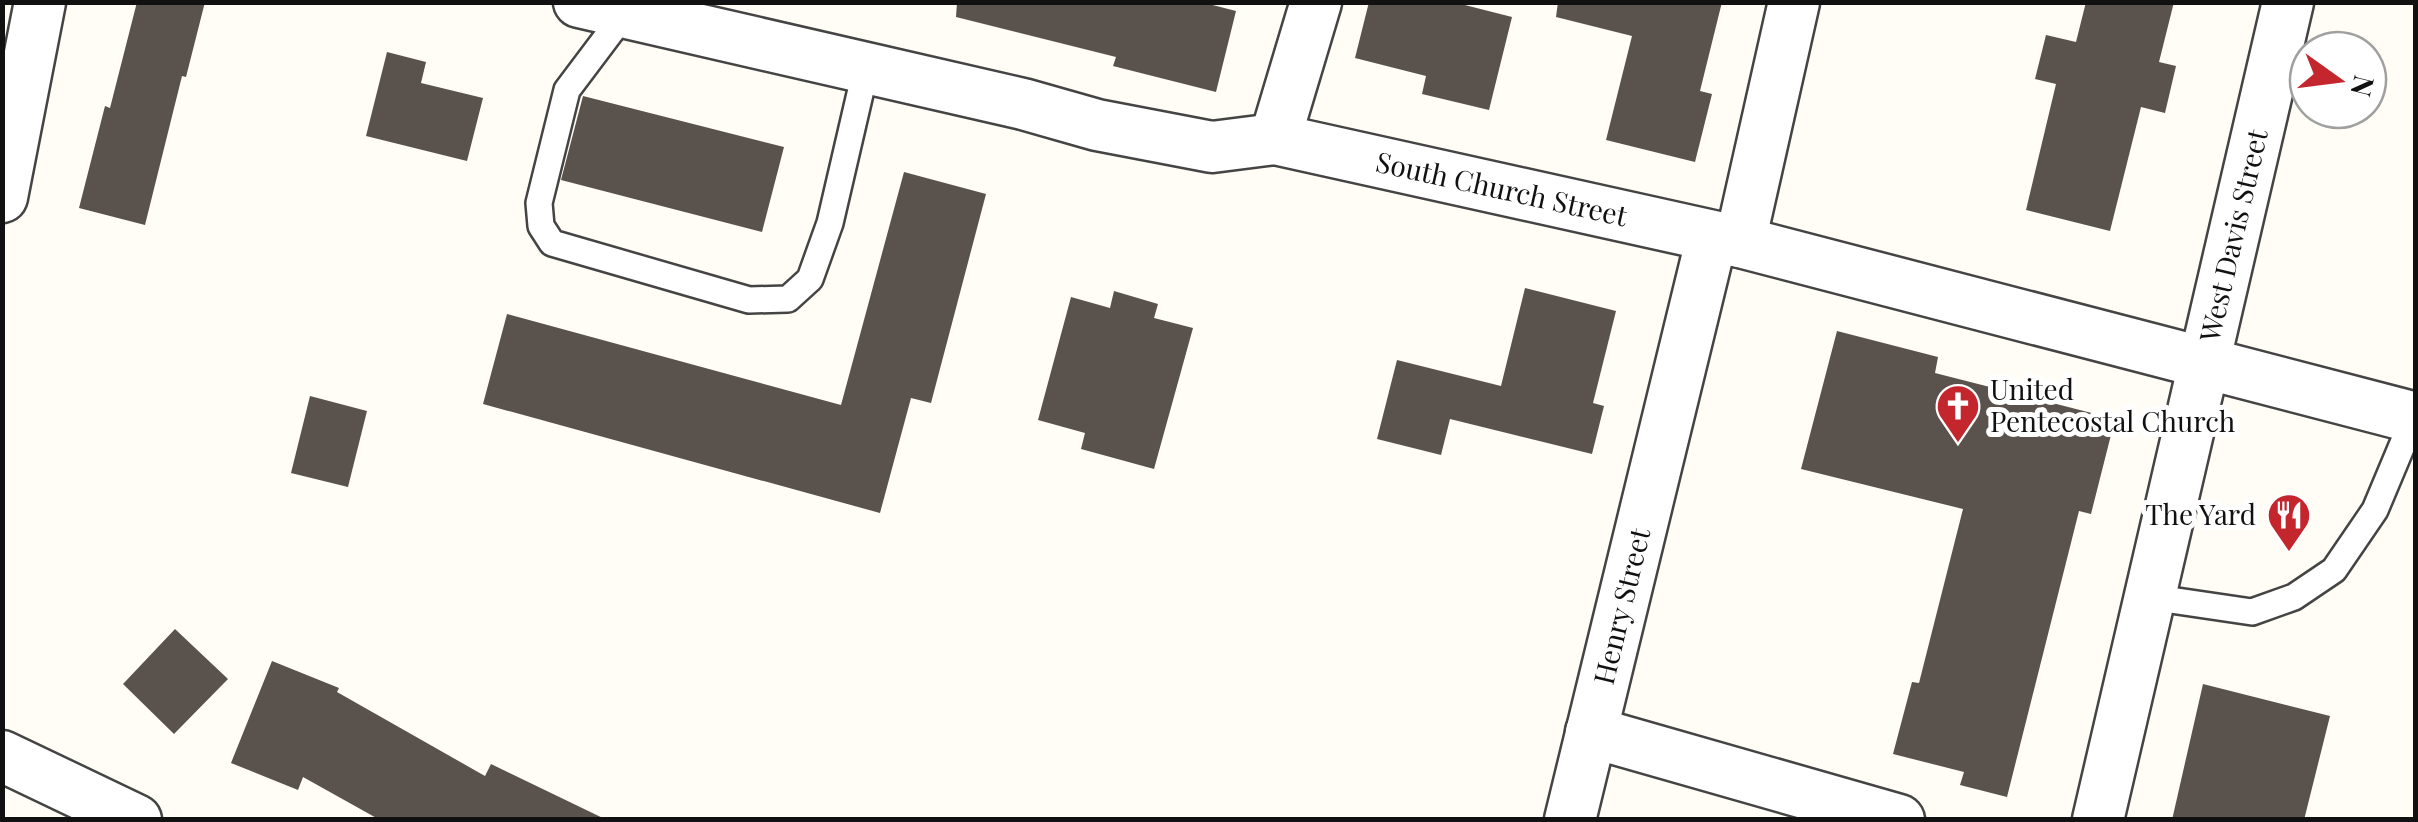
<svg xmlns="http://www.w3.org/2000/svg" width="2418" height="822" font-family="'Playfair Display',serif">
  <style>
    .building { fill: #5a524d }
    .lines { fill: none; stroke-linecap: round; stroke-linejoin: round }
    .service-casing { stroke: #444; stroke-width: 30 }
    .minor-casing { stroke: #444; stroke-width: 55 }
    .service { stroke: #fff; stroke-width: 25 }
    .minor { stroke: #fff; stroke-width: 50 }
    .labels { text-anchor: middle; stroke-width: 10; stroke-linejoin: round; paint-order: stroke }
    .street-label { font-size: 28px; fill: #111; stroke: #fff }
    .poi-label { font-size: 28px; fill: #111; stroke: #fff; text-anchor: start }
  </style>
  <rect width="100%" height="100%" fill="#fffdf5"/>
  <!-- building -->
  <path class="building" d="M137 2H205L186 77 182 76 145 225 79 208 105 106 110 108Z
    M957 2H1201L1236 11 1216 92 1113 66 1116 57 956 17Z
    M1369 2H1453L1512 17 1489 110 1422 94 1426 76 1355 58Z
    M1558 2H1722L1700 91 1712 94 1695 162 1606 140 1632 36 1556 17Z
    M2086 2H2174L2159 62 2176 66 2165 113 2141 107 2110 231 2026 210 2056 84 2035 79 2046 35 2076 42Z
    M387 52 426 62 421 83 483 98 467 161 366 136Z
    M583 96 784 147 762 232 561 180Z
    M904 172 986 194 931 403 911 398 880 513 483 404 507 314 841 405Z
    M1525 288 1616 311 1593 403 1604 406 1592 454 1450 419 1441 455 1377 439 1397 360 1501 386Z
    M1114 291 1158 304 1154 318 1193 328 1154 469 1081 449 1085 433 1038 420 1071 297 1110 308Z
    M1837 331 1938 357 1935 373 2115 419 2091 514 2079 511 2007 797 1960 785 1964 772 1893 754 1912 682 1919 683 1963 509 1801 469Z
    M310 396 367 411 348 487 291 473Z
    M175 629 228 679 174 734 123 684Z
    M272 661 339 688 337 692 485 776 491 764 607 820H380L303 777 298 790 231 763Z
    M2203 684 2330 716 2304 820H2172Z"/>
  <g class="lines">
    <!-- service casing -->
    <g class="service-casing">
      <path id="service" d="M625 13 567 90 539 203 541 226 552 243 749 300 788 299 810 279 830 223 866 68
        M2150 597 2252 612 2294 597 2334 570 2375 510 2414 417"/>
    </g>
    <!-- minor casing -->
    <g class="minor-casing">
      <g id="minor">
        <path id="s1" d="M579 2 1023 104 1097 125 1212 147 1275 139 1740 242 2416 418"/>
        <path d="M1275 139 1316 2"/>
        <path d="M2 197 40 2"/>
        <path d="M1740 242 1794 2"/>
        <path d="M1591 732 1899 820"/>
        <path d="M2 756 136 820"/>
        <path id="s2" d="M1570 820 1712 237"/>
        <path id="s3" d="M2098 820 2288 2"/>
      </g>
    </g>
    <!-- service -->
    <use href="#service" class="service"/>
    <!-- minor -->
    <use href="#minor" class="minor"/>
  </g>
  <!-- icons -->
  <defs>
    <g id="church-pin" transform="scale(2.25)"><path d="M0 17L-7.5 6A9.5 9.5 0 1 1 7.5 6Z" fill="#c4262e" stroke="#fff"/><path d="M-1.2-6h2.4v3.5h3.3v2.4h-3.3V6h-2.4V-.1h-3.3v-2.4h3.3Z" fill="#fff"/></g>
    <g id="restaurant-pin" transform="scale(2.25)"><path d="M0 17L-7.5 6A9.5 9.5 0 1 1 7.5 6Z" fill="#c4262e" stroke="#fff"/><path d="M-5-6h1v4h1v-4h1v4h1v-4h1v5L-1.5 .5V6h-2V.5L-5-1ZM5-6V6H3V1.5H1.5Q1.5-4 5-6Z" fill="#fff"/></g>
  </defs>
  <g fill-rule="evenodd">
    <use href="#church-pin" x="1958" y="406"/>
    <use href="#restaurant-pin" x="2289" y="515"/>
  </g>
  <g class="labels">
    <!-- street labels -->
    <g class="street-label">
      <text dy="10" stroke="none"><textPath href="#s1" startOffset="945">South Church Street</textPath></text>
      <text dy="10" stroke="none"><textPath href="#s3" startOffset="600">West Davis Street</textPath></text>
      <text dy="10" stroke="none"><textPath href="#s2" startOffset="220">Henry Street</textPath></text>
    </g>
    <!-- poi labels -->
    <g class="poi-label">
      <text x="1990" y="400">United<tspan x="1990" dy="32">Pentecostal Church</tspan></text>
      <text x="2256" y="525" text-anchor="end">The Yard</text>
    </g>
  </g>
  <!-- border -->
  <rect width="2418" height="822" fill="none" stroke="#111111" stroke-width="10"/>
  <!-- north arrow -->
  <g transform="translate(2338 80) rotate(104)"><circle r="48" fill="#ffffff" stroke="#a0a0a0" stroke-width="2.5"/>
  <path d="M0-8L18 38L0 25L-18 38Z" fill="#c4262e"/>
  <text y="-15" font-size="28" font-weight="bold" text-anchor="middle" fill="#111111">N</text>
  </g>
</svg>
